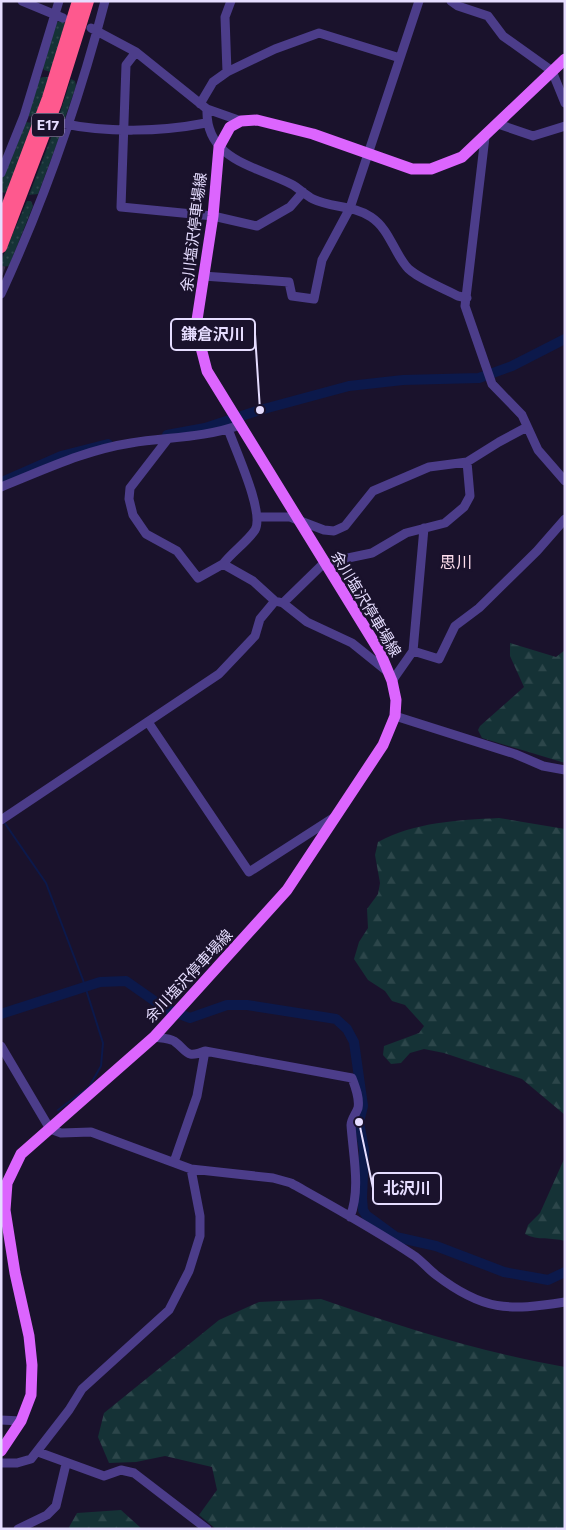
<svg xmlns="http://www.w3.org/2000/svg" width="566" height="1530" font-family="Commissioner,'Noto Sans JP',sans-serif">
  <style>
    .grass { fill: url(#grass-dots) }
    .forest { fill: url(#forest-firs) }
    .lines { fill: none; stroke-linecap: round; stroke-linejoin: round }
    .stream { stroke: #0c194b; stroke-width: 2 }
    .river { stroke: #0c194b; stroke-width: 10 }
    .minor-tunnel { stroke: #39304c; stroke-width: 9; stroke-dasharray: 9 4.5; stroke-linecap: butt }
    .minor { stroke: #4c3d8a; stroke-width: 9 }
    .major { stroke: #dc65fe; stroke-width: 11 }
    .highway { stroke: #fe598e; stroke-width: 12 }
    .labels { text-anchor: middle; stroke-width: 5; stroke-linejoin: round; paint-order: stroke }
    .shield { fill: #1a122c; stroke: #a9a0c0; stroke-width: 1 }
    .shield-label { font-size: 14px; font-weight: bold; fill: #e6ddff }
    .street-label { font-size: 15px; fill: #e6ddff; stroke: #1a122c }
    .neighbourhood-label { font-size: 16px; fill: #ffdfee; stroke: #1a122c }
    .leader { fill: none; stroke: #e6ddff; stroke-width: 2 }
    .callout-dot { fill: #e6ddff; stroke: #1a122c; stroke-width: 2 }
    .callout { fill: #1a122c; stroke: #e6ddff; stroke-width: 2 }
    .callout-label { font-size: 16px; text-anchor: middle; font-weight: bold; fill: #e6ddff }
  </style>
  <defs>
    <pattern id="grass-dots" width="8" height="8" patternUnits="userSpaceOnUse" patternTransform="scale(1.25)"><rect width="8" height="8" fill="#153236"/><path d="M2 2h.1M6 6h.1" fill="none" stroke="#2c464a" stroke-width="1.8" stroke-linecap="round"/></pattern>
    <pattern id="forest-firs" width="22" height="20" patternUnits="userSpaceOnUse" patternTransform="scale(1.25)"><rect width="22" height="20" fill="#153236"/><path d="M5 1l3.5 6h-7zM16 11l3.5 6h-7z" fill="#2c464a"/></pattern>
  </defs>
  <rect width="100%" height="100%" fill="#1a122c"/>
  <!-- grass -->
  <path class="grass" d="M60 21 66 23 51 72 44 70 42 66 56 23Z
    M43 77H49L36 117 28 116 38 79Z
    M71 79 75 81 76 86 65 118 58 119Z
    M25 122 33 123 7 193 1 192V179Z
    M56 125 62 130 38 194 29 195Z
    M27 201H31L33 206 9 266 1 267V261Z"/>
  <!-- forest -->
  <path class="forest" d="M510 643 556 657 565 650V763L482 738 478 730 480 726 524 687 510 656Z
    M499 818 565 829V1115L522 1079 444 1053 424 1049 410 1053 401 1063 391 1064 383 1055 384 1046 419 1033 424 1026 405 1005 392 1001 385 991 368 980 354 959 359 942 368 928 367 909 378 894 380 883 375 855 378 842C415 822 458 820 499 818Z
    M565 1157V1241C551 1237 538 1241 525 1234L528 1225 540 1213Z
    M321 1299C401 1327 481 1352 565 1367V1529H216L199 1515 217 1490 212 1467 165 1456 136 1462 109 1463 98 1437 104 1413 219 1320 259 1302Z
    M121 1510 142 1529H68L77 1513Z"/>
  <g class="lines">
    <!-- stream -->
    <path class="stream" d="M4 822 46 883 83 980 103 1043 101 1066 89 1087 58 1110"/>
    <!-- river -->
    <path class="river" d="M167 435 205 428 260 410 349 386 403 380 479 378 512 366 565 339
      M4 481 61 456 108 444
      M1 1014 100 982 126 981 166 1009 190 1018 227 1005H247L336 1019 347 1029 354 1042 363 1106 359 1122 364 1150 362 1198 363 1210 366 1215 396 1237 436 1246 504 1272 548 1280 565 1272"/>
    <!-- minor-tunnel -->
    <path class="minor-tunnel" d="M31 119 60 123
      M1 270 4 271"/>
    <!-- minor -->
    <path class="minor" d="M22 1 63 18
      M451 1 458 6 488 16 503 36 552 71 565 103
      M91 28 136 52 207 109 241 121
      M136 52 126 65 121 207 213 216 257 226 290 207 303 192
      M227 72 225 17 231 1
      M200 104 213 82 227 72 275 49 319 33 400 58
      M207 109C205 160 256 166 291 184 299 188 305 195 313 199 331 208 353 205 371 217 389 229 393 250 406 266 414 277 445 289 458 296L467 298
      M60 123C107 133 160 132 206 123
      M498 124 533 136 565 126
      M485 137 465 306 492 384 522 415 538 450 565 481
      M1 173 24 116 59 1
      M203 276 289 282 292 296 314 299 322 260 350 208 419 1
      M1 294C44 200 79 101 105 1
      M228 429C235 449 265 513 255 530 247 542 232 552 223 564L253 581 275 601 283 603 307 622 352 643 388 672
      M167 440 130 488 129 499 133 515 146 534 177 551 198 578 223 564
      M1 487C44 470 85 450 131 443 168 437 204 438 240 425
      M259 517H290L324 530 334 531 345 526 373 491 429 467 467 462 499 442 527 427
      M283 603 324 563 372 553 406 533 445 523 464 507 470 496 467 462
      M413 651 439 659 455 626 479 608 537 551 565 519
      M392 681 413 651 424 528
      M395 716 515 754 543 766 565 770
      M148 722 249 872 333 818
      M1 820 219 674 255 636 260 619 275 601
      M154 1037C160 1038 169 1038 174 1041 188 1051 185 1059 205 1051L352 1078C355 1086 360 1098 358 1108 356 1114 351 1119 351 1125 353 1155 361 1189 350 1217
      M1 1046 50 1129 61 1133 91 1132 191 1169 273 1178 291 1183C332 1206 374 1229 413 1255 421 1260 428 1269 436 1275 483 1311 508 1311 565 1302
      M174 1162 197 1096 205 1051
      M1 1420 21 1421
      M38 1452 104 1476 121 1470 134 1473 207 1529
      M1 1463H17L31 1459 69 1410 82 1389 169 1310 189 1271 200 1236V1216L191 1169
      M18 1529 47 1515 56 1506 66 1464"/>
    <!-- major -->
    <path class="major" d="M1 1451 21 1421 31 1395 32 1365 29 1336 15 1273 5 1210 7 1183 21 1154 154 1037 287 890 383 745 395 716 396 700 392 681 380 652 207 371 199 340 197 320 213 216 219 147 230 127 241 121 257 120 313 134 412 169H431L462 157 565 59"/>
    <!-- highway -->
    <path class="highway" d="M1 223 48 98 78 1
      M1 247 56 103 88 1"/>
  </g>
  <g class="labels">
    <!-- shield labels -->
    <rect class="shield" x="32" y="113.5" width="32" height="23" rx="4"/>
    <g class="shield-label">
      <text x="48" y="130">E17</text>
    </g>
    <!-- street labels -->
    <g class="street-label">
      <text transform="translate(194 232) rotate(-83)" y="5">余川塩沢停車場線</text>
      <text transform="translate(366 604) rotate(59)" y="5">余川塩沢停車場線</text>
      <text transform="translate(189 976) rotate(-47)" y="5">余川塩沢停車場線</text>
    </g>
    <!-- neighbourhood labels -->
    <g class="neighbourhood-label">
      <text x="456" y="568">思川</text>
    </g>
  </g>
  <!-- callouts -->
  <path class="leader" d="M260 410L255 334M359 1122L373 1188"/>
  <g class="callout-dot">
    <circle cx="260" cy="410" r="5"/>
    <circle cx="359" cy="1122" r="5"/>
  </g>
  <g class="callout">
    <rect x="171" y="319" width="84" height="31" rx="5"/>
    <rect x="373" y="1173" width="68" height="31" rx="5"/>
  </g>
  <g class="callout-label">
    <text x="213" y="340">鎌倉沢川</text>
    <text x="407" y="1194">北沢川</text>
  </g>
  <!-- border -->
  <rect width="566" height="1530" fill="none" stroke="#e6ddff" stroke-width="5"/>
</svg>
